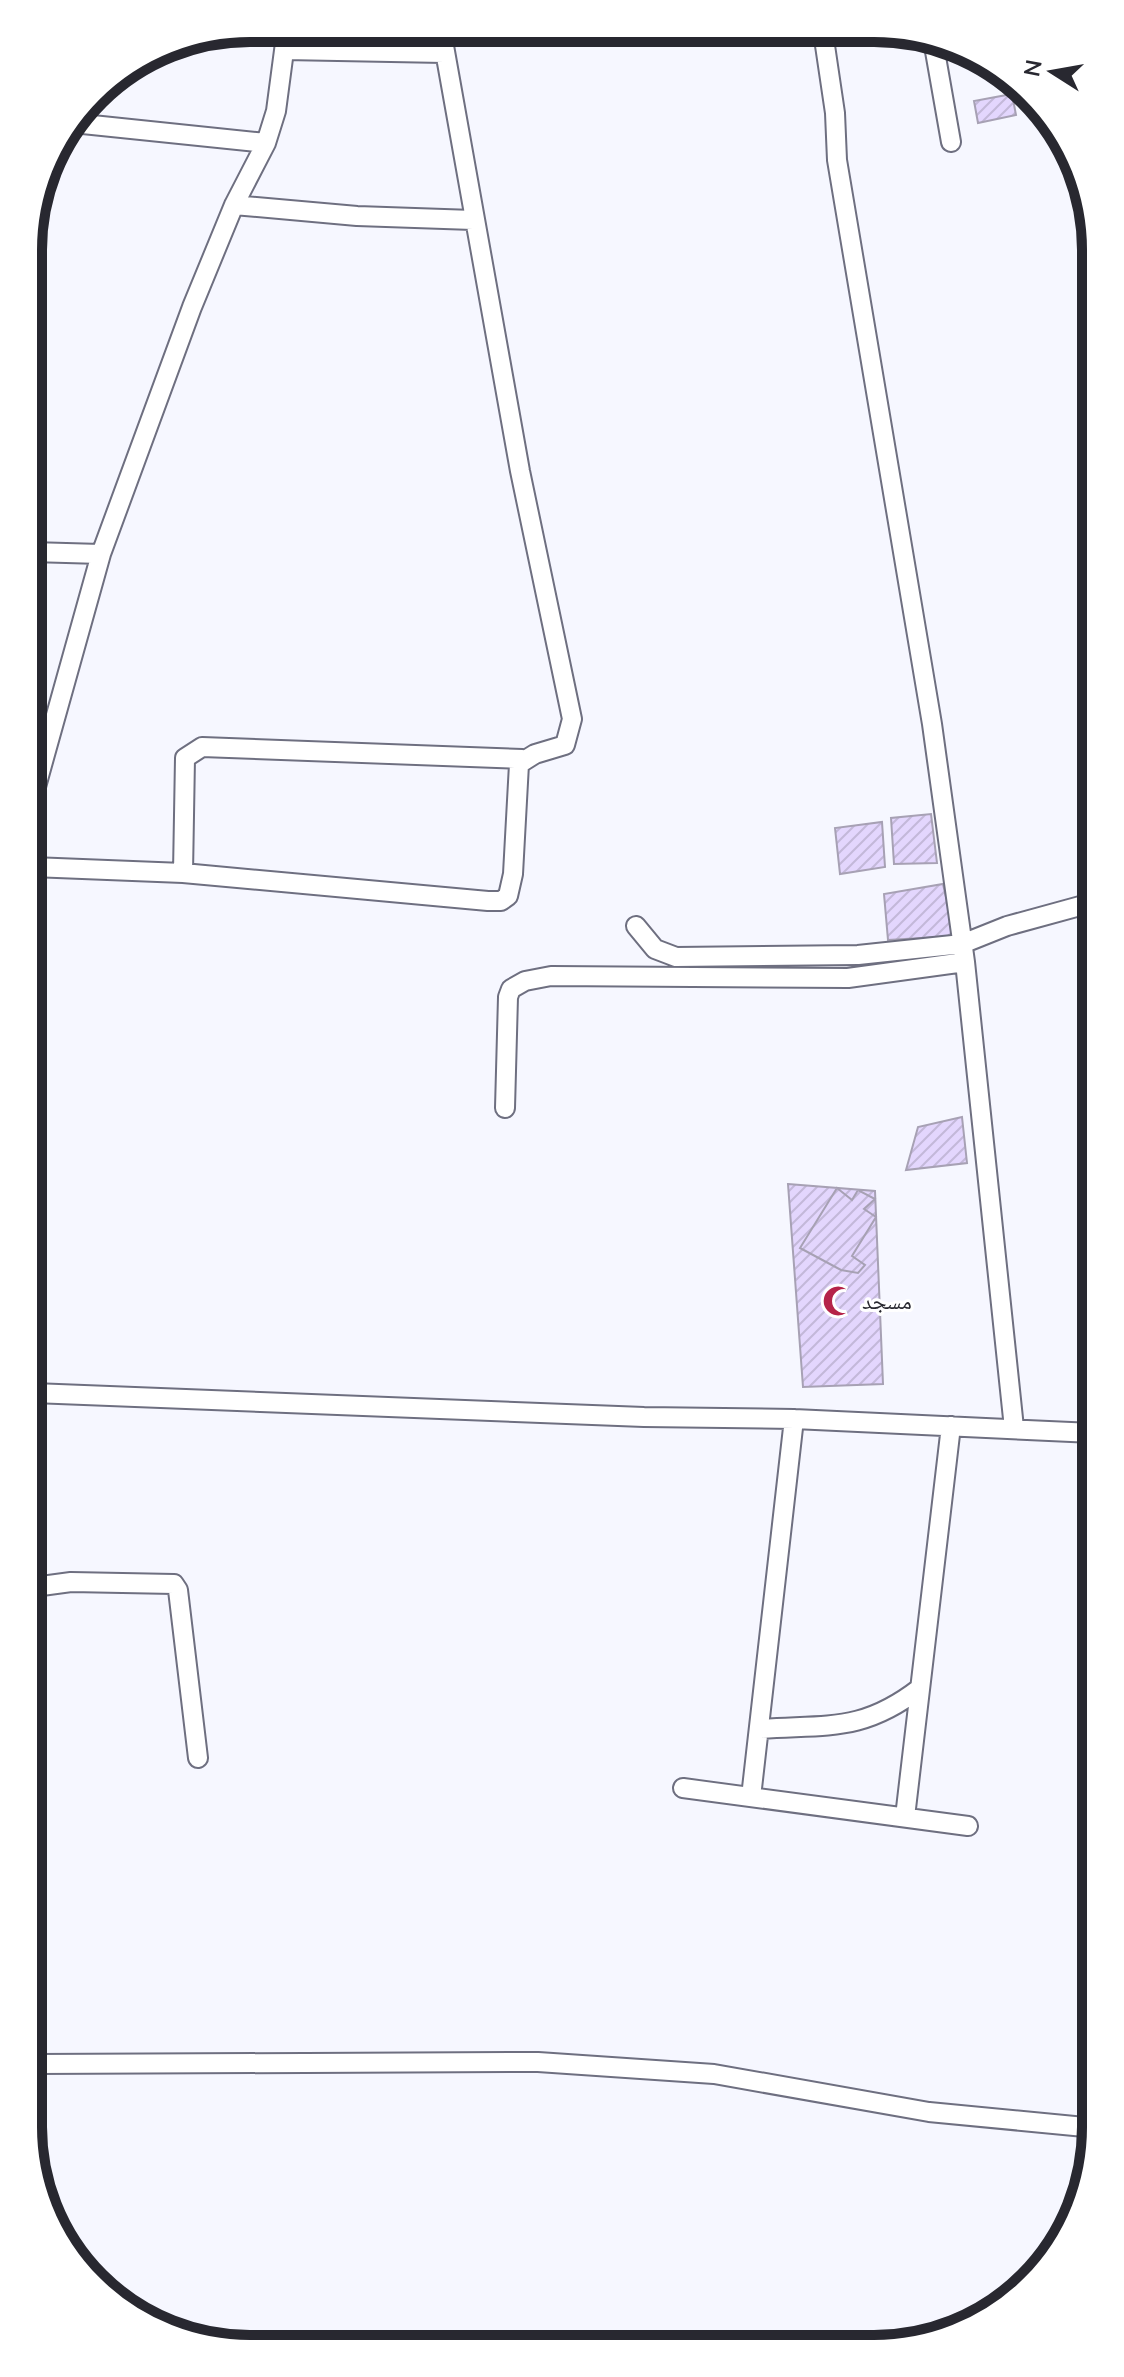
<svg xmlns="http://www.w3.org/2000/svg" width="1124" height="2377" font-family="Mulish,'Noto Naskh Arabic',sans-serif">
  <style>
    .building { fill: url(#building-hatch); stroke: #a7a1b4; stroke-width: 2 }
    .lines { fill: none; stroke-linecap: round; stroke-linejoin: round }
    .minor-casing { stroke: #6e6f80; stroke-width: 22 }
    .minor { stroke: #fff; stroke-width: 18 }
    .labels { text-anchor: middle; stroke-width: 6; stroke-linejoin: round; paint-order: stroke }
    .poi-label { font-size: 22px; fill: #282830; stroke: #fff; text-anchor: start }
    .rim { fill: none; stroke: #282830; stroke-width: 10 }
  </style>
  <defs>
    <pattern id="building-hatch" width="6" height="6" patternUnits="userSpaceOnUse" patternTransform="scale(2)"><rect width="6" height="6" fill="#e3d6fd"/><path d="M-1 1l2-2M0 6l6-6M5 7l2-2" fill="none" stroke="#c3b8d9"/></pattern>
  </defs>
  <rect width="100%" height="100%" fill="#f6f7ff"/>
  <!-- building -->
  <path class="building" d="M1012 94 1016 115 978 123 974 101Z
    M931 814 937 863 894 864 891 818Z
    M882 822 885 867 840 874 835 828Z
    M943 884 955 936 888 940 884 894Z
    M962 1117 967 1163 906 1170 918 1127Z
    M788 1184 875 1191 883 1384 803 1387Z
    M837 1188 852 1200 858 1190 875 1199 864 1209 876 1217 852 1256 865 1265 858 1273 841 1270 800 1248Z"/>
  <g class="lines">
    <!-- minor casing -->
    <g class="minor-casing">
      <path id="minor" d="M823 32 835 113 837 160 932 724 965 962 1014 1428
        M933 40 951 142
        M285 50 444 53
        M73 123 266 143
        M234 205 357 216 473 220
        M31 552 101 554
        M32 801 101 554 192 307 234 205 266 143 276 111 287 28
        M32 867 183 873 488 901H501L508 896 513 874 519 764 535 754 565 745 572 719 520 471 441 29
        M183 873 185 758 202 747 522 759
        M636 926 655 949 676 957 858 955 962 944 1007 926 1091 903
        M505 1108 508 997 511 989 525 981 551 976 848 978 965 962
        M33 1393 644 1417 794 1419 1093 1433
        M34 1587 71 1582 174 1584 178 1590 198 1758
        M759 1729C827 1724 862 1733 920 1688
        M683 1788 968 1826
        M751 1797 794 1419
        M905 1817 951 1426
        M35 2064 538 2062 714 2074 929 2112 1095 2128"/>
    </g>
    <!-- minor -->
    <use href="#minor" class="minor"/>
  </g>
  <!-- icons -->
  <defs>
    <g id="mosque-bare" transform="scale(2.4)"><path d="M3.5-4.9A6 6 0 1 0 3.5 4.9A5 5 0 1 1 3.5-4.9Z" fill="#b52349" stroke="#fff" stroke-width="2.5" paint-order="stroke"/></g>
  </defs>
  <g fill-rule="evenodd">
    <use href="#mosque-bare" x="838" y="1301"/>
  </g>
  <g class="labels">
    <!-- poi labels -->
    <g class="poi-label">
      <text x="862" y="1309">مسجد</text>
    </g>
  </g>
  <!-- crop -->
  <path d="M0 0H1124V2377H0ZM250 42H874A208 208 0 0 1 1082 250V2127A208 208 0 0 1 874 2335H250A208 208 0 0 1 42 2127V250A208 208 0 0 1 250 42Z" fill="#fff" fill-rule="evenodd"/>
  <path class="rim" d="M250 42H874A208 208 0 0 1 1082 250V2127A208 208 0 0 1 874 2335H250A208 208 0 0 1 42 2127V250A208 208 0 0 1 250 42Z"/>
  <!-- north arrow -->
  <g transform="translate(1052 72) rotate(281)" stroke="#ffffff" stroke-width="6" paint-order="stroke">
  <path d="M0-6L14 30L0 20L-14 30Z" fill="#282830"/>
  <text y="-12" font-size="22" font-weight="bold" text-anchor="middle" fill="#282830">N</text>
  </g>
</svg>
